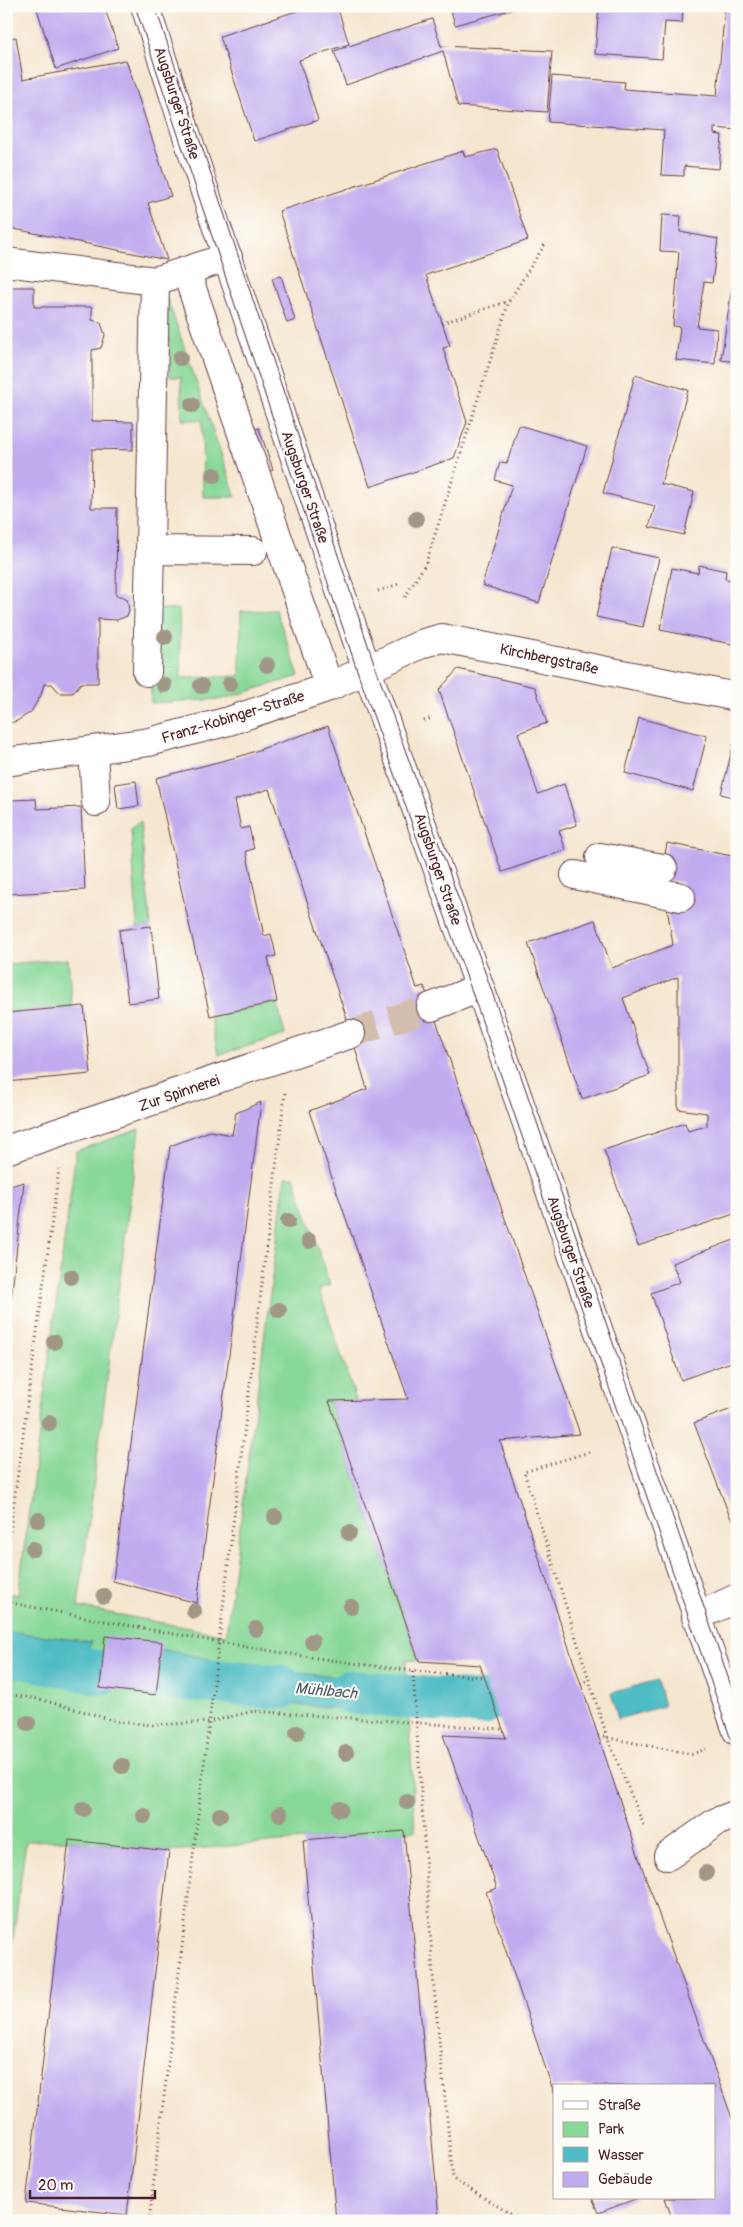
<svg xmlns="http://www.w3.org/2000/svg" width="743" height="2227" font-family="Pangolin,sans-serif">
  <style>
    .green { fill: #88d898; stroke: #697c62 }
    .water { fill: #4ebcc4; stroke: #4c6e78 }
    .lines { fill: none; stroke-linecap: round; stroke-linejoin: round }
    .canal { stroke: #4ebcc4; stroke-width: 44 }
    .building { fill: #c0abef }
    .minor-tunnel { stroke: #d3beae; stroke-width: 28; stroke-dasharray: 28 14; stroke-linecap: butt }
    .minor-casing { stroke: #643d44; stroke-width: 30 }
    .path { stroke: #643d44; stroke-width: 3; stroke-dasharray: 1 4; stroke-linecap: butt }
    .minor { stroke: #fff; stroke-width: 28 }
    .tram { stroke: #4a1f2b; stroke-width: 1 }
    .tree { fill: #a19787 }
    .labels { text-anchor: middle; stroke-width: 4; stroke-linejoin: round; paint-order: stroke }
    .street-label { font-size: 15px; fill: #4a1f2b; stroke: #fdfcf7 }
    .water-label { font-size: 16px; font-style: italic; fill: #4c5e68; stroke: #fdfcf7 }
  </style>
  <rect width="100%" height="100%" fill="#fdfcf7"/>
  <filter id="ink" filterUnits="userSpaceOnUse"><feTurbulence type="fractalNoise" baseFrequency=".02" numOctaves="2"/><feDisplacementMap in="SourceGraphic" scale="10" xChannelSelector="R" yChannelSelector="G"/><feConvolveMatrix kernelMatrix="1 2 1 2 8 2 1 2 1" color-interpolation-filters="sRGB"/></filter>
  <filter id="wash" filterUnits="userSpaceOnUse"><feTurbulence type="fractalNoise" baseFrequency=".0096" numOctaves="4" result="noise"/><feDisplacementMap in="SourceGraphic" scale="20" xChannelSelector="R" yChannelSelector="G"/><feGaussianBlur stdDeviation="1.12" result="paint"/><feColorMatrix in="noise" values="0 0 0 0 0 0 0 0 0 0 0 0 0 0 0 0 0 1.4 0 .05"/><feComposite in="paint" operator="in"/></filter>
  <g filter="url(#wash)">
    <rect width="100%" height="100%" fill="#f5e6cf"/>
    <!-- green -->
    <path class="green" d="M163 286 236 497H203L202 420H182L181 377H170L169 339H164Z
      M151 609H179L181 678 240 676 241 611 276 610 299 676 223 699 151 703Z
      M140 822 151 926 137 928 131 828Z
      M68 959 72 1007 6 1013V964Z
      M277 1002 285 1035 218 1055 210 1016Z
      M139 1129 78 1607 226 1635 285 1177H294L330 1285 319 1289 356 1400 329 1402 419 1661 406 1660 415 1831 169 1851 69 1840 26 1841 6 1992V1593L18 1595 76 1151Z"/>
    <!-- water -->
    <path class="water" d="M15 1632 92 1642 69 1683 8 1673Z
      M161 1649 210 1659 205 1697 156 1693Z
      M224 1661 255 1667 407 1686 408 1713 219 1699Z
      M657 1680 664 1706 618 1719 611 1693Z
      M422 1686 573 1698 580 1724 424 1714Z"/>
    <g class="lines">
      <!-- canal -->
      <path class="canal" d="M6 1653 101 1673
        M158 1677 282 1687
        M349 1692 483 1703"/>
    </g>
    <g id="blocks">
      <!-- building -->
      <path class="building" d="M36 6H104L118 48 56 69Z
        M312 6H337L349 44 299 60 318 120 254 141 220 36Z
        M450 6H521V7L455 25Z
        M599 6H683L682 23 665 22 662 59 595 54Z
        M725 6H737V130L714 128V134L722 135 719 169 684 166V176L661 175 664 130 548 122 552 76 625 82 624 89 717 96Z
        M432 19 441 46 552 51 547 112 458 106 443 51 346 85 334 51Z
        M16 37 23 79 126 60 171 196 148 203 167 260 9 228 10 213 6 201V39Z
        M497 149 528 240 426 275 450 346 443 348 467 422 454 458 370 487 279 211 463 151 465 157Z
        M662 215 681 216 680 232 718 239 712 283 704 282 697 327 717 329 715 364 676 360 680 327 673 326 679 252 660 251Z
        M735 267H737V362L721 360Z
        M281 276 295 320 287 323 272 278Z
        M6 287H34V307H92V320L101 323 105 335 101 348 92 350V421L133 422V450L92 449 91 508H117L116 596H122L127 599 129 610 127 616 117 620 98 619V683H81L73 693H60L52 684H44L41 695 31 712 17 721 6 724Z
        M635 375 688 390 661 484 694 492 684 535 649 527 655 506 603 493Z
        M519 425 587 446 539 603 482 585 512 485 495 480 500 462 507 463Z
        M259 428 273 470 265 473 251 431Z
        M612 548 659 558 643 627 596 617Z
        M699 565 726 571 725 579 737 581V645L660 630 672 568 698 573Z
        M458 669 535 687 547 723 518 733 538 794 564 784 577 825 559 831 566 850 502 872 439 690Z
        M639 718 707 736 693 791 625 773Z
        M328 726 417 988 424 986 580 1434 500 1441 643 1870 737 2132V2221H673L665 2198H714V2086H554V2093L486 1892 497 1888 443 1735 506 1738 480 1665 419 1661 329 1401 408 1399 309 1111 367 1089 345 1013 269 789 235 800 241 829 249 827 254 849 246 851 264 936 271 934 274 946 276 956 268 957 277 1002 210 1016 156 778 241 756Z
        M734 742 737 743V798L721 794Z
        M136 781 139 806 118 809 115 784Z
        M36 799 37 809 81 807 85 890 6 894V811H11V800Z
        M667 843 737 857V1213L638 1246 604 1150 685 1123 688 1131 707 1126V1113L678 1109V977L623 998 650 1075 582 1099 528 943 595 920 612 968 673 945 666 901 681 897 683 883 661 878Z
        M151 926 159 999 128 1003 119 930Z
        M84 1006 91 1074 6 1082V1013Z
        M261 1102 233 1324 197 1603 113 1581 170 1146 210 1131 232 1135 236 1113Z
        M24 1182 12 1291 6 1328V1187Z
        M737 1239V1324L735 1325 737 1330V1360L681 1380 651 1293 680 1282 672 1263Z
        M737 1407V1522L730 1517 694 1423Z
        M105 1636 162 1642 156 1695 100 1688Z
        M404 1831 439 2218 413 2221H336L303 1840Z
        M69 1840 169 1851 127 2215 26 2203Z
        M592 2198H638L598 2213Z"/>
    </g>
  </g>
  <g filter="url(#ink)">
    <use href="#blocks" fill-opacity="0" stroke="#643d44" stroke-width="1"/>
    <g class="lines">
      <!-- minor-tunnel -->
      <path class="minor-tunnel" d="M351 1034 431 1007"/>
      <!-- minor casing -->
      <g class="minor-casing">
        <path id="minor" d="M145 6 211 210 367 670 480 988 737 1731
          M6 262 155 281 228 257
          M186 271 329 687
          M155 281 150 550 253 551
          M147 672 150 550
          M93 750 96 802
          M6 762 149 742 229 721 329 687 424 643 442 638 737 697
          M600 857 663 868
          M575 875 681 897
          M431 1007 480 988
          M6 1150 351 1034
          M696 1617 737 1598
          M668 1856 716 1822 737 1814"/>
      </g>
      <!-- path -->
      <path class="path" d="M442 323 509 301
        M378 591 399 584
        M405 597 426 563 509 301 545 244
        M424 721 432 718
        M589 1452 524 1472 607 1737 645 1828
        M6 1561 59 1169
        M6 1602C164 1632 322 1665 483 1677
        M413 1672 434 1988 453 2179 522 2221
        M580 1683 589 1680
        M6 1694 39 1699 120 1722 154 1725 209 1722 254 1711 502 1729
        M598 1736 692 1754 706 1749
        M149 2221 285 1093"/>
      <!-- minor -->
      <use href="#minor" class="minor"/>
      <!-- tram -->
      <path class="tram" d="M135 6 358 673 472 992 737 1757
        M155 6 375 666 490 986 737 1703"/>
    </g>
    <!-- trees -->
    <g class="tree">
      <circle cx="180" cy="358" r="8"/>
      <circle cx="192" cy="405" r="8"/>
      <circle cx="214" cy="475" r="8"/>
      <circle cx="416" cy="519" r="8"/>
      <circle cx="165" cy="637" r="8"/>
      <circle cx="267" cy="665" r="8"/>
      <circle cx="230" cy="684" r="8"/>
      <circle cx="164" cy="685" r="8"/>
      <circle cx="201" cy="686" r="8"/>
      <circle cx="288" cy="1221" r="8"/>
      <circle cx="309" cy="1241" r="8"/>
      <circle cx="71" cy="1277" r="8"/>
      <circle cx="279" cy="1310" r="8"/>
      <circle cx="54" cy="1342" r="8"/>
      <circle cx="49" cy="1423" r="8"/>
      <circle cx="275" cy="1517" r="8"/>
      <circle cx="38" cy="1520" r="8"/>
      <circle cx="349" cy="1533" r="8"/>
      <circle cx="33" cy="1549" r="8"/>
      <circle cx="104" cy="1596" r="8"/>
      <circle cx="351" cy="1607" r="8"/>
      <circle cx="194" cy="1611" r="8"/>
      <circle cx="256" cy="1629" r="8"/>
      <circle cx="312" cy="1641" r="8"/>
      <circle cx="28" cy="1723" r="8"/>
      <circle cx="297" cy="1733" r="8"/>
      <circle cx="346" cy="1753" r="8"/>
      <circle cx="122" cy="1766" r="8"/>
      <circle cx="407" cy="1802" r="8"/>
      <circle cx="83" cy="1809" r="8"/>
      <circle cx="340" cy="1809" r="8"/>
      <circle cx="280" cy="1814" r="8"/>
      <circle cx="220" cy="1815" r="8"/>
      <circle cx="144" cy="1816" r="8"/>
      <circle cx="706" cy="1873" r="8"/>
    </g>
  </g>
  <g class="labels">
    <!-- street labels -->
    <g class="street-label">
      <text transform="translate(177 103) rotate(72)" y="5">Augsburger Straße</text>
      <text transform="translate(305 487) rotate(71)" y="5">Augsburger Straße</text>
      <text transform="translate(549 659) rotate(12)" y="5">Kirchbergstraße</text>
      <text transform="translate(233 717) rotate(-17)" y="5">Franz-Kobinger-Straße</text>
      <text transform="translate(438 869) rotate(71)" y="5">Augsburger Straße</text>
      <text transform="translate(179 1093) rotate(-19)" y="5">Zur Spinnerei</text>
      <text transform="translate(571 1252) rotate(71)" y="5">Augsburger Straße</text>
    </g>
    <!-- water labels -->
    <g class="water-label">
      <text transform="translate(326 1690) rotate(5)" y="6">Mühlbach</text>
    </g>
  </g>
  <!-- margin -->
  <rect width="743" height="2227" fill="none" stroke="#fdfcf7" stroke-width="25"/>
  <!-- legend -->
  <rect x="553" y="2084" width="162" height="115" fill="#fdfcf7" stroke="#b5a4a5"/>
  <rect x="563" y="2101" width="25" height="8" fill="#ffffff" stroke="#b5a4a5"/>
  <text x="598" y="2110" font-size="15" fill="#4a1f2b">Straße</text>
  <rect x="563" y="2122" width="25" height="15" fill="#88d898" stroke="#b5a4a5"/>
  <text x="598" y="2134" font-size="15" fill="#4a1f2b">Park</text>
  <rect x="563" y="2147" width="25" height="15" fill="#4ebcc4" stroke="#b5a4a5"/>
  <text x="598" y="2160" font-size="15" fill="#4a1f2b">Wasser</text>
  <rect x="563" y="2172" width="25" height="15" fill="#c0abef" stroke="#b5a4a5"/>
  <text x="598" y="2184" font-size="15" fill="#4a1f2b">Gebäude</text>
  <!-- scale -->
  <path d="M30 2190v8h125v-8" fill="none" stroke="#4a1f2b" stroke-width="2.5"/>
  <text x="38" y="2190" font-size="15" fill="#4a1f2b" stroke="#fdfcf7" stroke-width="4" paint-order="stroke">20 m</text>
</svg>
